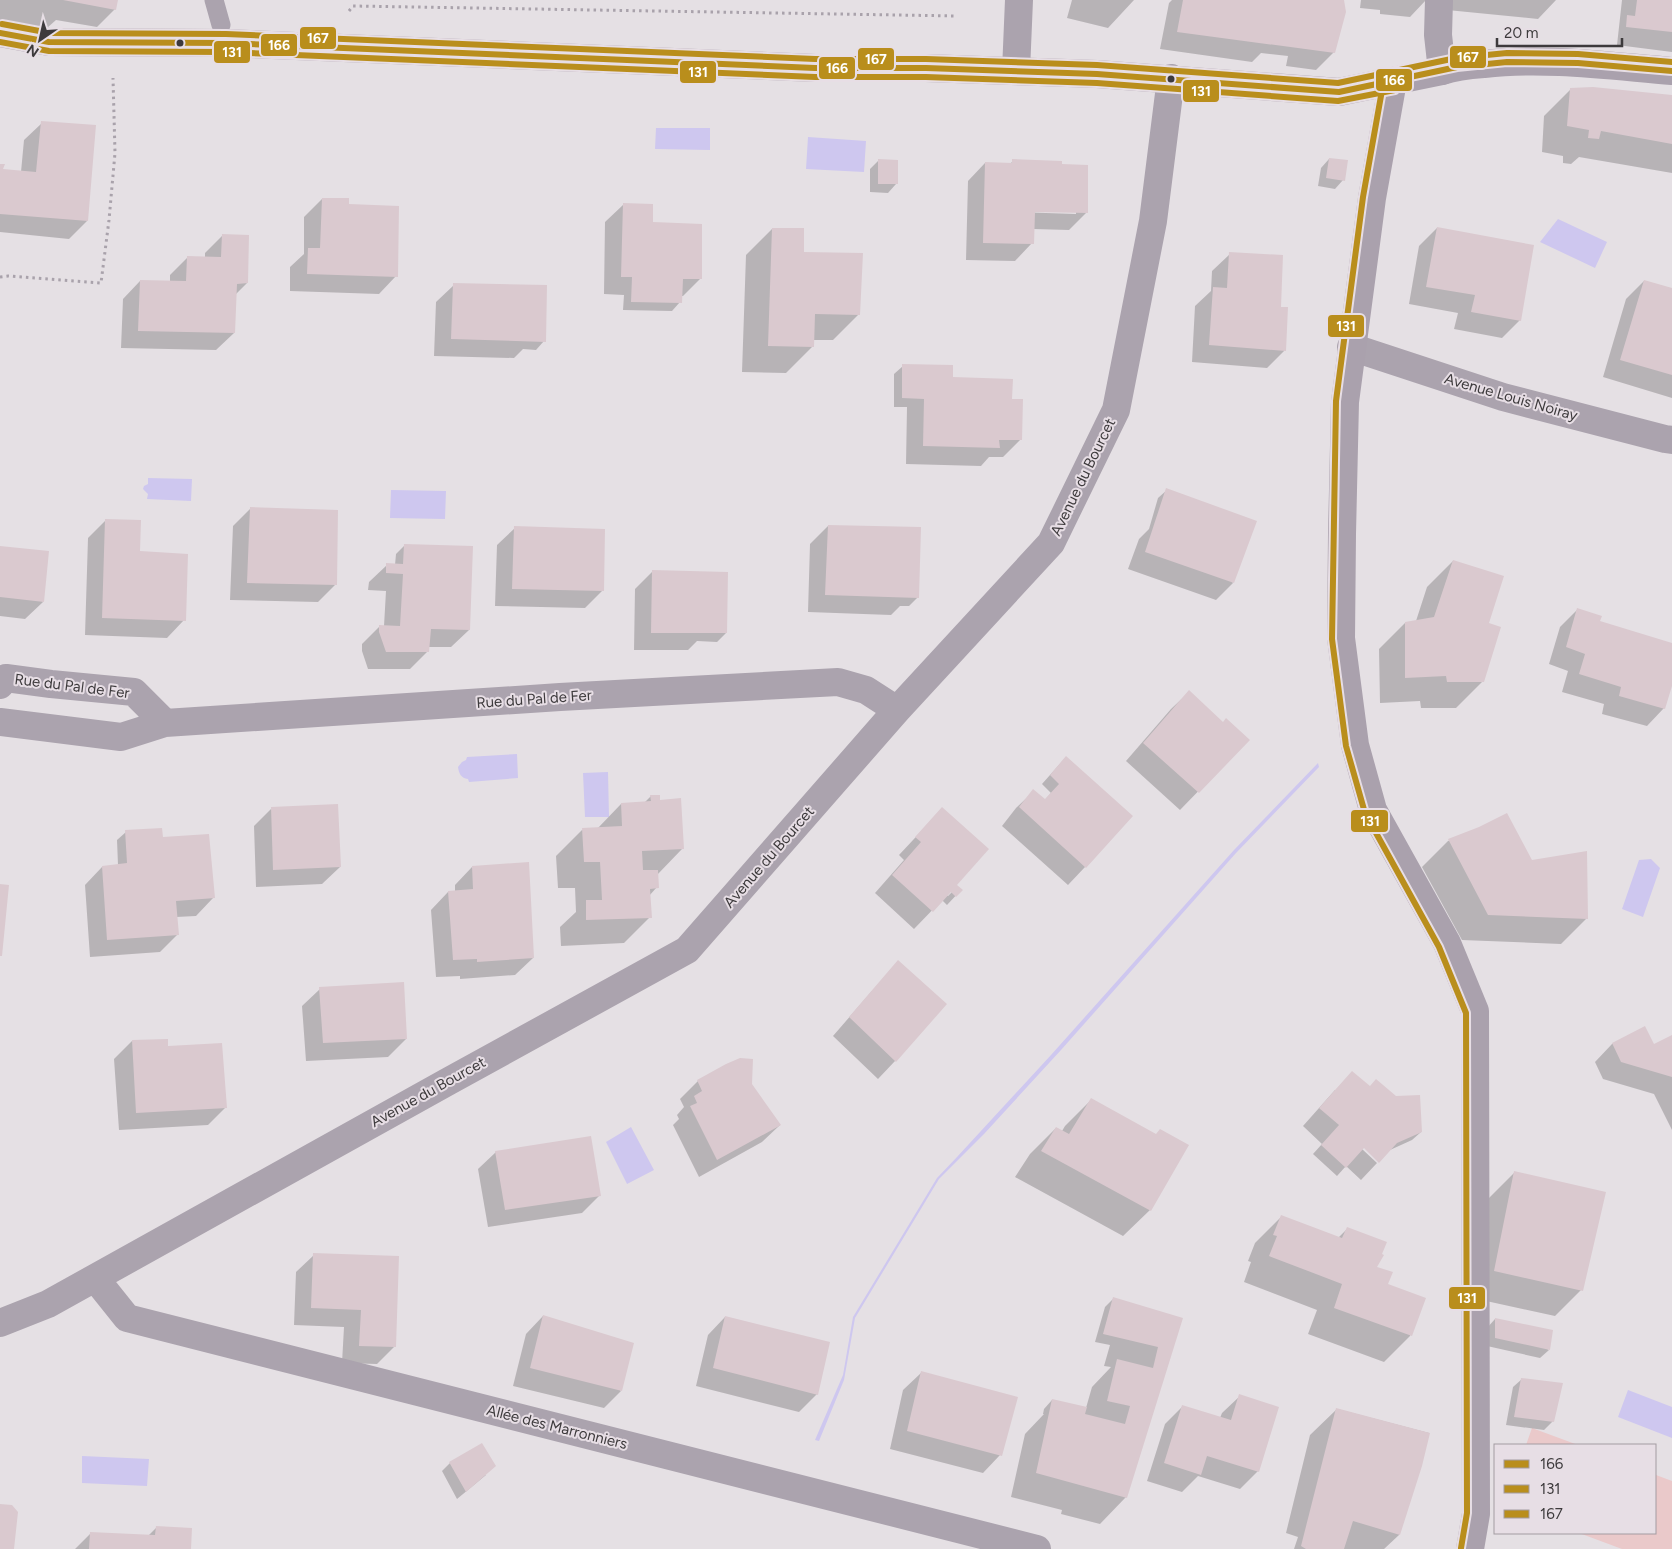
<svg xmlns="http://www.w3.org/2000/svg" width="1672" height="1549" font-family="Figtree,sans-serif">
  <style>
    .green { fill: #eac9ca }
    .water { fill: #cec7ef }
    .shadow { fill: #0003; fill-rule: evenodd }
    .building { fill: #dac9cf }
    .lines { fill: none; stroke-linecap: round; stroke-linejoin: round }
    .path { stroke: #a9a2ab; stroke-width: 3; stroke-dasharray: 2.5 4; stroke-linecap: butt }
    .lane { stroke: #aba3ae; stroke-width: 19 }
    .street { stroke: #aba3ae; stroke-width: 28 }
    .secondary { stroke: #aaa1ad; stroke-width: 28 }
    .bus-1-casing { stroke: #e7dee5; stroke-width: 10 }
    .bus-2-casing { stroke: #e7dee5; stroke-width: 10 }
    .bus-3-casing { stroke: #e7dee5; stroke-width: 10 }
    .bus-1 { stroke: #b98e1c; stroke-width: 6 }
    .bus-2 { stroke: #b98e1c; stroke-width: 6 }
    .bus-3 { stroke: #b98e1c; stroke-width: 6 }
    .bus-dot { fill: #3d3a3c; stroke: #e7dee5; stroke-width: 2 }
    .labels { text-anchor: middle; stroke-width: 4; stroke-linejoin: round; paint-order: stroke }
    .street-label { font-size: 15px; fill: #3d3a3c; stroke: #e7dee5 }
    .line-badge { stroke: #e7dee5; stroke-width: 2 }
    .badge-label { font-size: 14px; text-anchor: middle; font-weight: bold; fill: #fff }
  </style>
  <rect width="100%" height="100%" fill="#e5e0e4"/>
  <!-- green -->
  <path class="green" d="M1532 1428 1578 1445H1526Z
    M1656 1475 1672 1481V1549H1622L1579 1533H1656Z"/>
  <!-- water -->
  <path class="water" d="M656 128H710V150L655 149Z
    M808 137 866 141 864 172 806 169Z
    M1558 219 1607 242 1595 268 1540 242Z
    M148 478 192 479 191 501 147 499 148 494 143 489 144 486 148 484Z
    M391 490 446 491 445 519 390 518Z
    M517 754 518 778 469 782 468 779C461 778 459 774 458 767L462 762 466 760 467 757Z
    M1318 763 1319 767 1236 853 1061 1050 984 1134 939 1179 855 1318 844 1380 819 1441 815 1440 843 1375 853 1317 937 1178 957 1157 1051 1055 1234 850Z
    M608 772 609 817H585L583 773Z
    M1651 859 1660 868 1643 917 1622 909 1639 860Z
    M631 1127 654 1170 627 1184 606 1142Z
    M1628 1390 1672 1407V1438L1618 1417Z
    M82 1456 149 1459 147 1486 82 1483Z"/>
  <!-- shadow -->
  <path class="shadow" d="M0 0H117L115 9 97 27 56 20 47 28 0 22Z
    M1072 0H1134L1108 28 1067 18Z
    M1172 0H1343L1334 52 1316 70 1286 66 1288 56 1261 53 1252 62 1160 49 1169 3Z
    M1361 0H1426L1410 17 1380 14V10L1360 8Z
    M1437 0H1556L1538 19 1437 9Z
    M1622 0H1672V52L1617 45Z
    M1570 90 1672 96V173L1579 157 1571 164 1563 163V156L1542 152 1544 116Z
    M42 123 95 127 87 221 69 239 0 232V165L1 170 21 172 24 140Z
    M1329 159 1343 180 1335 189 1318 186 1321 168Z
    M879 160 896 184 888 193 870 192V169Z
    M1013 161 1061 165 1087 212 1069 230 1033 229 1032 243 1015 261 966 260 968 181 985 163 1010 164ZM1076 211V214L1014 212Z
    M322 199 396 276 379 294 290 291V267L304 254V217Z
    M623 205 652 224 700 279 683 296H681L680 302 672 311 623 310 624 295 604 294 605 222Z
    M1437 228 1520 320 1502 338 1454 329 1458 313 1409 304 1419 246Z
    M772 229 859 314 833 340H813L812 347 786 373 742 372 746 255Z
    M223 235 247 283 235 295 234 333 216 350 121 348 123 299 140 281 170 282V275L188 257 205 258V253Z
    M1230 254 1280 308 1285 350 1267 368 1192 362 1195 306 1211 291 1212 271Z
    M1644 281 1672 289V398L1603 377 1626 299Z
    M454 285 544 341 536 350 523 349 514 358 434 356 436 302Z
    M903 366 952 378 1011 400 1021 439 1003 457H989L981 466 906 464 907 407H894V374Z
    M1167 490 1233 583 1216 600 1128 569 1139 539 1149 529 1158 498Z
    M251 508 335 585 318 602 230 600 233 526Z
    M106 520 138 552 184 620 167 638 85 635 88 538Z
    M828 526 918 597 909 606H900L891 615 808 612 810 544Z
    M515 528 603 590 585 608 495 606 497 545Z
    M404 546 469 630 451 647H428V651L410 669H368L362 651V644L380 626H384L386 591 368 590 369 582 387 565H395L396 554Z
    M0 547 43 602 25 619 0 616Z
    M1453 561 1483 681 1456 708H1421L1420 701 1380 703 1379 649 1405 623 1416 621 1427 587Z
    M653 571 726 633 717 642 697 641 688 650H634L635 589Z
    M1578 609 1598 622 1672 645V682L1664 708 1647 726 1602 714 1604 704 1562 692 1568 671 1549 664 1560 627Z
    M1189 692 1223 723 1248 740 1180 810 1126 761 1171 709Z
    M1066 757 1085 867 1068 885 1002 826 1016 808 1034 791 1045 800 1051 793 1042 784Z
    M651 796 659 802 682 849 657 875V887L649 896 650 917 624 943 561 946 560 927 576 912 575 888H558L556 856 582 830 597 829 621 804 645 802Z
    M271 809 340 867 322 884 256 887 254 826Z
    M942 809 946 895 948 896 957 887 961 890 947 905 942 900 914 929 875 893 904 860 899 855Z
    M1480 828 1587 918 1561 944 1462 940 1422 867 1448 841Z
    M126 832 161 841 213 898 196 916 176 917 177 935 160 952 90 957 85 885 102 867 118 865 117 840Z
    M472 867 533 958 515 975 460 979V976L436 977 431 910 448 892H455V885Z
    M320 989 406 1039 388 1057 306 1061 302 1006Z
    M872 991 945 1004 895 1061 878 1079 833 1036Z
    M1645 1028 1654 1046 1672 1038V1130L1654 1094 1603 1079 1595 1062 1612 1044Z
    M132 1041H166L167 1048 226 1107 208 1125 119 1130 114 1059Z
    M698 1081 751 1085 780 1125 762 1142 699 1177 673 1125 679 1119 677 1115 684 1107 680 1099Z
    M1335 1090 1421 1132 1412 1140 1390 1150 1362 1146V1149L1377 1163 1361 1180 1346 1166 1337 1176 1313 1154 1322 1144 1303 1126Z
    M1091 1100 1150 1210 1123 1236 1015 1177 1030 1154 1056 1128 1062 1131 1065 1126Z
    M496 1152 600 1195 582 1213 488 1227 478 1169Z
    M1514 1173 1581 1290 1555 1316 1468 1297 1488 1199Z
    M1281 1217 1338 1238 1347 1229 1386 1285 1424 1299 1410 1336 1384 1362 1308 1334 1317 1310 1244 1282 1251 1262 1248 1261 1255 1243Z
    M314 1255 394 1347 377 1364 342 1363 344 1327 294 1325 296 1272Z
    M1113 1299 1181 1319 1126 1497 1100 1524 1061 1514 1062 1510 1011 1497 1025 1434 1044 1414H1043L1044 1409 1052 1400 1086 1408 1092 1387 1111 1367 1104 1366 1110 1345 1095 1342 1105 1307Z
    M543 1316 621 1391 604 1408 513 1386 526 1334Z
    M725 1317 817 1394 799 1412 696 1386 708 1335Z
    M1495 1319 1549 1350 1540 1358 1487 1346V1328Z
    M921 1373 1000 1455 983 1473 890 1449 903 1390Z
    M1522 1379 1553 1421 1544 1430 1506 1425 1513 1387Z
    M1240 1396 1258 1471 1240 1489 1198 1476 1182 1492 1147 1481 1165 1424 1182 1407 1220 1418 1222 1413Z
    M1337 1409 1429 1433 1421 1465 1399 1535 1384 1549H1294L1298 1537 1286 1533 1310 1435Z
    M450 1463 486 1475 457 1499 442 1471Z
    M156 1528 189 1549H75L90 1534 148 1536Z"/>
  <!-- building -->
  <path class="building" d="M63 0H118L116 10Z
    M1183 0H1344L1346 12 1335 53 1177 32Z
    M1637 0H1672V32L1626 27 1627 15 1635 16Z
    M1593 87 1672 95V144L1601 131 1599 139 1588 138 1589 130 1567 126 1570 88Z
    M41 121 96 125 88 221 0 214V164H5L3 169 36 172Z
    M1329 158 1348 160 1345 181 1326 178Z
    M878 159 898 160V184H878Z
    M1012 159 1062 161V164L1088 165V213L1035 212 1034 244 983 243 985 162 1012 163Z
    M322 198H349V204L399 206 398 277 307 274 308 248H320Z
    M623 203 653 204V222L702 224V279H683L682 303 631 302 632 277H621Z
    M1437 227 1534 245 1521 321 1471 312 1475 295 1426 287Z
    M772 228H804V252L863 253 860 315 815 314 814 347 768 346Z
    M222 234 249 235 248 283 237 284 235 333 138 331 140 280 186 281 187 256 221 257Z
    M1229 252 1283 255 1281 307H1288L1286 351 1209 345 1213 287 1227 288Z
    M1644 280 1672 288V375L1620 360Z
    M453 283 547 285 546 342 451 339Z
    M902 364 953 365V377L1013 379 1012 399H1023L1022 440H999L1000 448 923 446 924 399 902 398Z
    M1166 488 1257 521 1234 583 1145 552Z
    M250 507 338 510 337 585 247 583Z
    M105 519 141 520 140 551 188 554 186 621 102 618Z
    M828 525 921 527 919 598 825 595Z
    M514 526 605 529 604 591 512 589Z
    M404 544 473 546 470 630 431 629 429 652H386L379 632V625L400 626 403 574 386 573V563L403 564Z
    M0 546 49 551 44 602 0 597Z
    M1453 560 1504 576 1489 623 1501 627 1484 682H1447L1446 676 1405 678V622L1434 617Z
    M652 570 728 572 727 633H651Z
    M1577 608 1602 616 1600 621 1672 643V686L1665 709 1619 696 1621 687 1579 674 1585 654 1566 647Z
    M1189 690 1223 722 1226 718 1250 740 1199 793 1143 743Z
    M1066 756 1133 816 1086 868 1019 807 1033 789 1045 799 1059 784 1050 775Z
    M650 795H660V800L681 798 684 849 642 851 643 870H658L659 888 650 889 652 918 586 920V900H602L600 862H584L582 828 622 826 621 803 651 801Z
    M338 804 341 867 273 870 271 807Z
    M942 807 989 849 957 885 963 890 956 897 951 892 933 912 892 875 921 842 915 837Z
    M1507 813 1532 860 1587 851 1588 919 1488 915 1448 839 1479 827Z
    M162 828 163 837 209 834 215 898 176 901 179 935 107 940 102 866 127 863 125 830Z
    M529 862 534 958 477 962V959L453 960 448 891 473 889 472 866Z
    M0 884 9 885 2 956H0Z
    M898 960 947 1004 896 1062 849 1017Z
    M404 982 407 1039 323 1043 319 987Z
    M1645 1026 1654 1044 1672 1035V1077L1621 1062 1612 1043Z
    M168 1039V1046L222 1043 227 1108 136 1113 132 1040Z
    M740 1058 753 1059 752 1084 781 1125 717 1160 690 1106 697 1103 694 1096 702 1091 697 1080 726 1064Z
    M1352 1071 1370 1086 1376 1079 1396 1096 1420 1095 1422 1132 1397 1143 1379 1163 1364 1148 1346 1168 1321 1145 1339 1125 1319 1108Z
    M1091 1098 1156 1134 1160 1129 1189 1145 1151 1211 1041 1151 1056 1127 1069 1134Z
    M591 1136 601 1196 505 1210 495 1151Z
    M1514 1171 1606 1192 1583 1291 1494 1271Z
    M1281 1215 1342 1238 1347 1227 1387 1242 1382 1254 1384 1255 1377 1267 1393 1272 1388 1284 1426 1298 1412 1336 1334 1308 1342 1284 1269 1256 1277 1236 1273 1235Z
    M313 1253 399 1256 396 1347 359 1346 361 1310 311 1308Z
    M1113 1297 1183 1318 1127 1498 1036 1473 1052 1399 1087 1407 1085 1414 1125 1424 1130 1406 1107 1401 1117 1359 1153 1368 1158 1347 1103 1334Z
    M543 1315 634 1343 622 1391 530 1368Z
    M725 1316 830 1342 818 1395 713 1368Z
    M1495 1318 1553 1330 1550 1350 1495 1338Z
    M921 1371 1018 1397 1002 1456 907 1431Z
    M1521 1378 1563 1383 1554 1422 1514 1417Z
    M1239 1394 1279 1407 1259 1472 1207 1456 1201 1475 1164 1463 1182 1405 1231 1420Z
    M1336 1408 1430 1433 1422 1466 1400 1535 1353 1521 1344 1549H1306L1301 1546Z
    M482 1443 496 1466 466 1492 449 1462Z
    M0 1504 12 1505 18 1512 14 1549H0Z
    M156 1526 192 1528 191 1549H89L90 1532 155 1535Z"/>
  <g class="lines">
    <!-- path -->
    <path class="path" d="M349 11 353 6 957 16
      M0 277 8 276 101 283 109 220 115 153 113 78"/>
    <!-- lane -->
    <path class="lane" d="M214 0 221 25"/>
    <!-- street -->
    <path class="street" d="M1439 0 1438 35 1442 71
      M1016 71 1019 0
      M1351 347 1503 397 1665 439 1672 440
      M0 685 6 678 51 684 134 692 165 723
      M0 722 121 737 165 723 560 697 838 682 866 690 897 710
      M95 1278 127 1318 1037 1549
      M0 1323 48 1304 449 1081 687 950 897 710 1051 543 1116 410 1153 221 1171 78"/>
    <!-- secondary -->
    <path class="secondary" d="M0 33 49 42 226 43 815 68H926L1097 74 1339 92 1442 71C1456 66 1469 65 1484 64 1546 57 1610 66 1672 71
      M1393 81 1372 198 1345 402 1342 534 1341 638 1355 745 1373 810 1447 943 1475 1011 1476 1514 1470 1549"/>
    <!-- bus-1 casing -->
    <g class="bus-1-casing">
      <path id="bus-1" d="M0 33 49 42 226 43 815 68H926L1097 74 1339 92 1457 67 1507 62 1578 63 1672 71"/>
    </g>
    <!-- bus-2 casing -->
    <g class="bus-2-casing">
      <path id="bus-2" d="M0 42 49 51 226 52 815 77H926L1097 83 1338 101 1395 90
        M1384 79 1363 197 1336 401 1332 639 1346 746 1365 813 1439 947 1466 1013 1467 1513 1461 1548"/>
    </g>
    <!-- bus-3 casing -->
    <g class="bus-3-casing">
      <path id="bus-3" d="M2 24 50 33 226 34 815 59H926L1097 65 1338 83 1456 58 1507 53 1578 54 1672 62"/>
    </g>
    <!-- bus-1 -->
    <use href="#bus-1" class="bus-1"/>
    <!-- bus-2 -->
    <use href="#bus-2" class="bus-2"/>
    <!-- bus-3 -->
    <use href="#bus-3" class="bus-3"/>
  </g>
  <!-- markers -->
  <g class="bus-dot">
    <circle cx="180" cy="43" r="4.5"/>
    <circle cx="1171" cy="79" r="4.5"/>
  </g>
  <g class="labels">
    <!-- street labels -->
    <g class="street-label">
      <text transform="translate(1511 397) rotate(16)" y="5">Avenue Louis Noiray</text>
      <text transform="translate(1083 477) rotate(-64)" y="5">Avenue du Bourcet</text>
      <text transform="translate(72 686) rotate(7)" y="5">Rue du Pal de Fer</text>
      <text transform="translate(534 699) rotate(-4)" y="5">Rue du Pal de Fer</text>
      <text transform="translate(769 857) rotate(-49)" y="5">Avenue du Bourcet</text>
      <text transform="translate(428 1092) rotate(-29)" y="5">Avenue du Bourcet</text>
      <text transform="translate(557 1427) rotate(14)" y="5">Allée des Marronniers</text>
    </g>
  </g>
  <g class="line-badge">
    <rect x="299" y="26" width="38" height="24" rx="5" fill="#b98e1c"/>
    <rect x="260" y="33" width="38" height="24" rx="5" fill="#b98e1c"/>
    <rect x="213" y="40" width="38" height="24" rx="5" fill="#b98e1c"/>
    <rect x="1449" y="45" width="38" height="24" rx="5" fill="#b98e1c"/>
    <rect x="857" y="47" width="38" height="24" rx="5" fill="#b98e1c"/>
    <rect x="818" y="56" width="38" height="24" rx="5" fill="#b98e1c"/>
    <rect x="679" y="60" width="38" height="24" rx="5" fill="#b98e1c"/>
    <rect x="1375" y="68" width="38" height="24" rx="5" fill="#b98e1c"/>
    <rect x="1182" y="79" width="38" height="24" rx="5" fill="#b98e1c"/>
    <rect x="1327" y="314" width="38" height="24" rx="5" fill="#b98e1c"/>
    <rect x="1350" y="809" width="39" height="24" rx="5" fill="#b98e1c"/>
    <rect x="1448" y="1286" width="38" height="24" rx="5" fill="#b98e1c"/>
  </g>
  <g class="badge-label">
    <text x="318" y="43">167</text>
    <text x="279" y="50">166</text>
    <text x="232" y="57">131</text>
    <text x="1468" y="62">167</text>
    <text x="876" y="64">167</text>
    <text x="837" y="73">166</text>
    <text x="698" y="77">131</text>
    <text x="1394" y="85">166</text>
    <text x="1201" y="96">131</text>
    <text x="1346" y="331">131</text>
    <text x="1370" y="826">131</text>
    <text x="1467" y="1303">131</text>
  </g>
  <!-- legend -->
  <rect x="1494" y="1444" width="162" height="90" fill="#e7dee5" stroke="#a39ca1"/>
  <rect x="1504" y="1460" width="25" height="8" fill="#b98e1c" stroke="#a39ca1"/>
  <text x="1540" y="1469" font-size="15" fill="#3d3a3c">166</text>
  <rect x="1504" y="1485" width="25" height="8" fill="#b98e1c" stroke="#a39ca1"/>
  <text x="1540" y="1494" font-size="15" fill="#3d3a3c">131</text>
  <rect x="1504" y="1510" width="25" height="8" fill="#b98e1c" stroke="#a39ca1"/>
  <text x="1540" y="1519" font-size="15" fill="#3d3a3c">167</text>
  <!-- north arrow -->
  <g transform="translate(40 40) rotate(214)" stroke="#e7dee5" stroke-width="4" paint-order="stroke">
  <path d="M0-4L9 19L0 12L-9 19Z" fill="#3d3a3c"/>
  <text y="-8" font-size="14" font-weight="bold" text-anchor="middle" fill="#3d3a3c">N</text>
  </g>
  <!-- scale -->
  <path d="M1497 38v8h125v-8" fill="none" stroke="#3d3a3c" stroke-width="2.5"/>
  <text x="1504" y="38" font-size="15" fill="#3d3a3c" stroke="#e7dee5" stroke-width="4" paint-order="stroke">20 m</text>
</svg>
